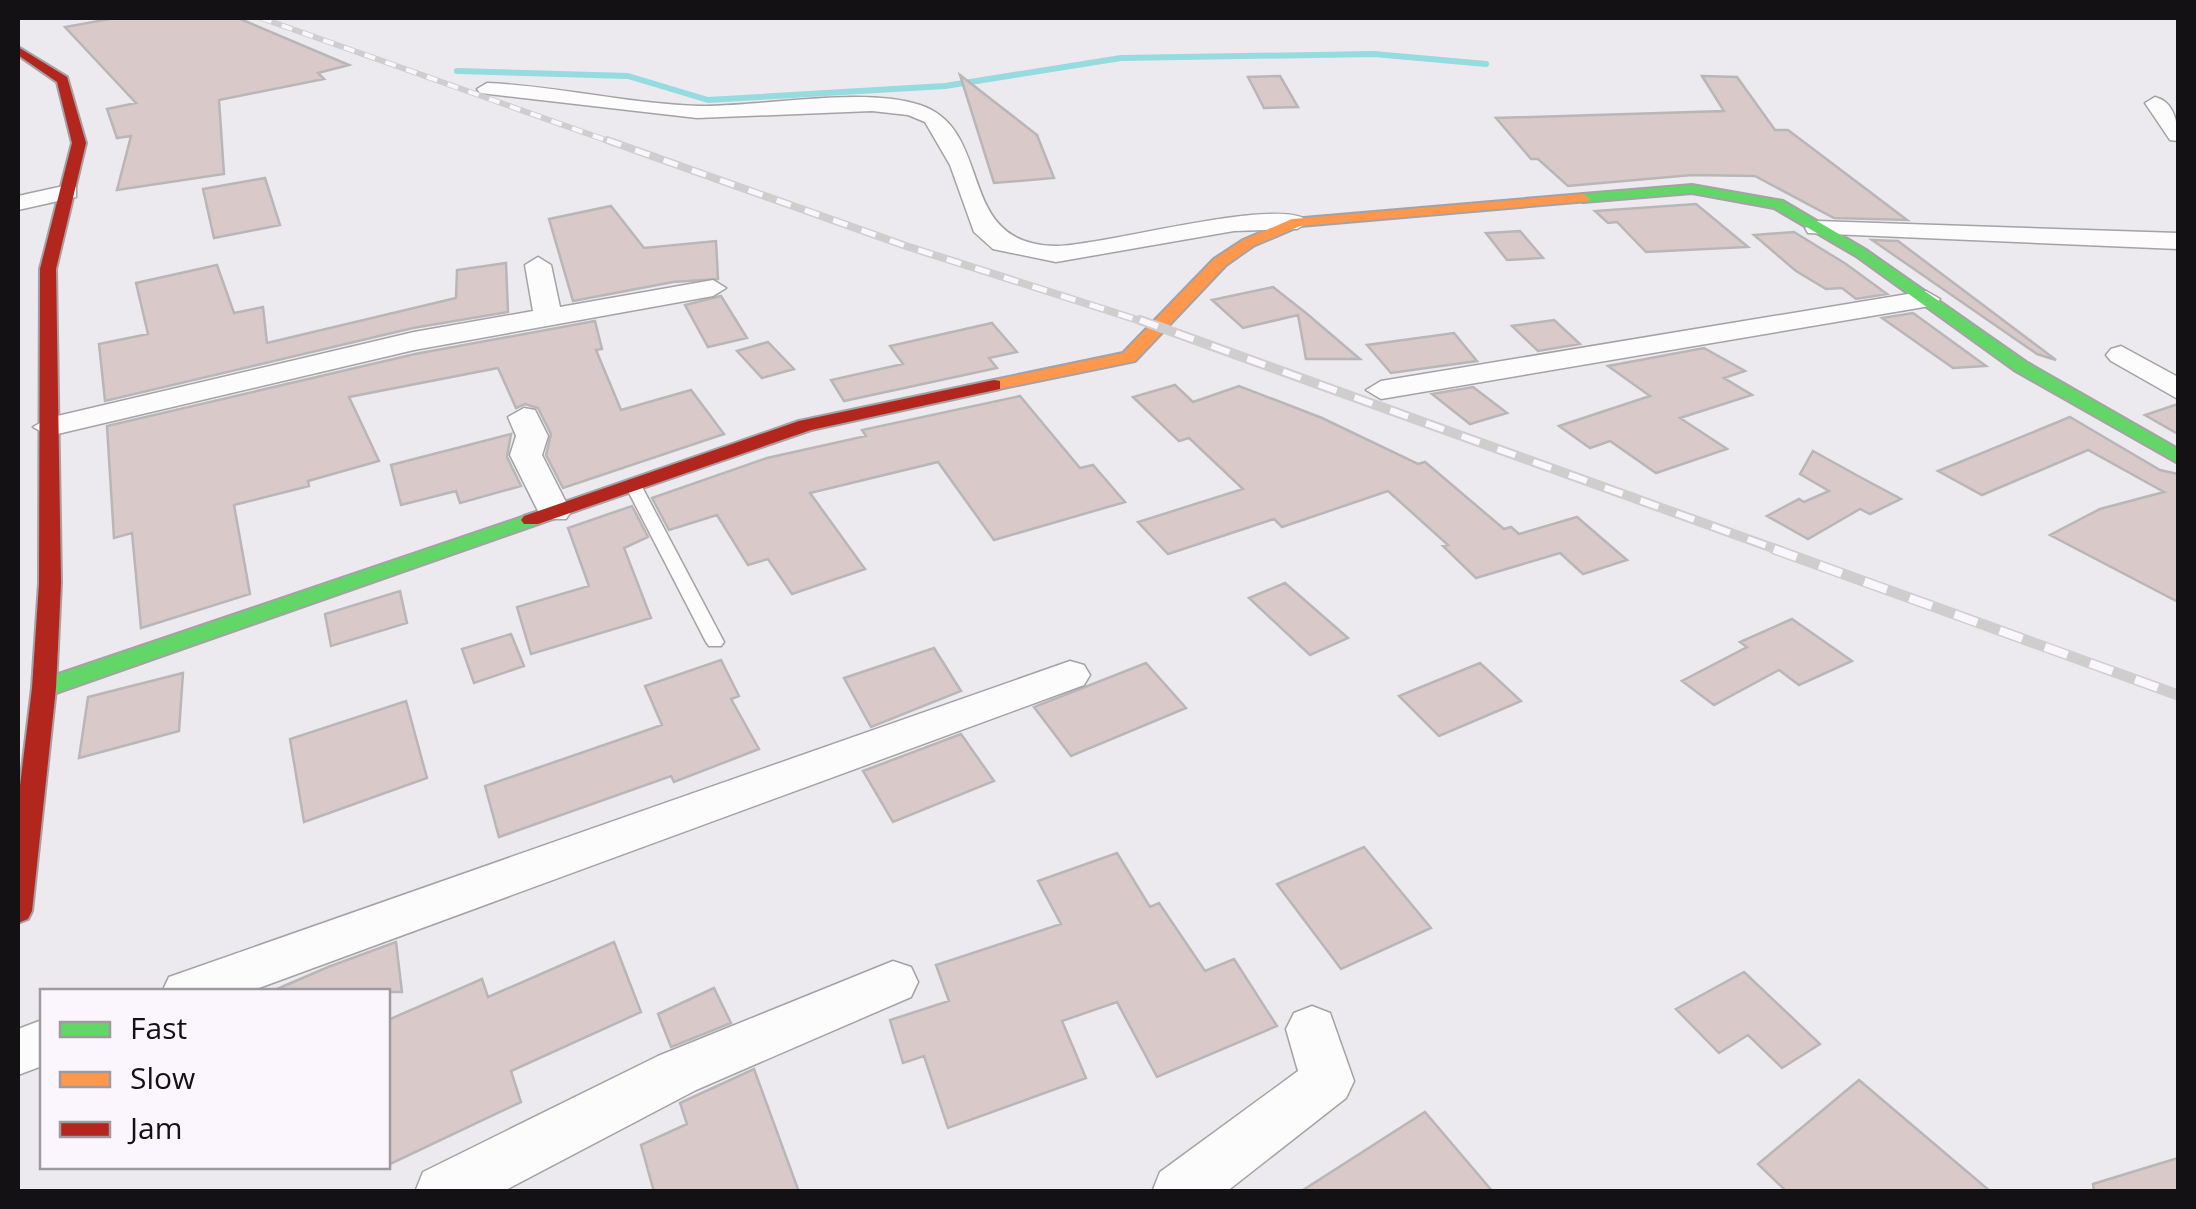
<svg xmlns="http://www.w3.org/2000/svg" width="2196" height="1209" font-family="'Open Sans',sans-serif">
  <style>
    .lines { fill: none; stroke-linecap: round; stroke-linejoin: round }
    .stream { stroke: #95dbdf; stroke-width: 6 }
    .building { fill: #d9cac9; stroke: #b9b6b8; stroke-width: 2.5 }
    .lane-casing { stroke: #a4a2a5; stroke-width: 3 }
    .street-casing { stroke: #a4a2a5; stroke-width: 3 }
    .fast-casing { stroke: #a4a2a5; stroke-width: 4 }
    .slow-casing { stroke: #a4a2a5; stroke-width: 4 }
    .jam-casing { stroke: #a4a2a5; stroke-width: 4 }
    .lane { fill: #fcfcfc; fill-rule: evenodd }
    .street { fill: #fcfcfc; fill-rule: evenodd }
    .fast { fill: #63d668; fill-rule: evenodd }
    .slow { fill: #ff974d; fill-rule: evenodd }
    .jam { fill: #b3261e; fill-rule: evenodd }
    .rail-far3-casing { stroke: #cfcecf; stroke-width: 6 }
    .rail-far2-casing { stroke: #cfcecf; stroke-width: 8 }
    .rail-far1-casing { stroke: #cfcecf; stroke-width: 10 }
    .rail-casing { stroke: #cfcecf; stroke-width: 11 }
    .rail-far3 { stroke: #fbf6fd; stroke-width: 4; stroke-dasharray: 11; stroke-linecap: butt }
    .rail-far2 { stroke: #fbf6fd; stroke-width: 5; stroke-dasharray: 15; stroke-linecap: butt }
    .rail-far1 { stroke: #fbf6fd; stroke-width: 6; stroke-dasharray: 19; stroke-linecap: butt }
    .rail { stroke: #fbf6fd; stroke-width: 8; stroke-dasharray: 24; stroke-linecap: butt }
  </style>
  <rect width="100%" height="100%" fill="#eceaee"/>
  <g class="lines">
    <!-- stream -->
    <path class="stream" d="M457 71 628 76 708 100 945 86 1121 58 1374 54 1486 64"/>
  </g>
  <!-- building -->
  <path class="building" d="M115 18H238L349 65 318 73 324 79 219 100 224 174 117 190 131 136 117 138 107 109 136 103 65 27Z
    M960 75 1037 135 1054 178 994 183Z
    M1280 76 1298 107 1264 108 1248 77Z
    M1702 76 1737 77 1775 130H1788L1907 220 1834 218 1755 176 1692 175 1568 186 1538 159H1531L1496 118 1724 111Z
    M265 178 280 225 214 238 203 189Z
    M1696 204 1748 247 1646 252 1617 222 1608 223 1595 211Z
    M611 206 644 248 716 241 718 279 673 282 573 301 549 219Z
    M1520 231 1543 258 1507 260 1486 233Z
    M1794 232 1846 264 1887 294 1856 299 1842 288 1826 289 1796 271 1754 235Z
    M1872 240 1898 241 2056 360 2037 354Z
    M506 263 508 312 413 328 105 401 99 344 148 334 136 283 217 265 234 313 263 307 267 343 456 298 457 270Z
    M1273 287 1306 313 1360 359H1306L1298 315 1243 328 1212 300Z
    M721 296 747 338 708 347 685 305Z
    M1913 313 1986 366 1953 368 1882 318Z
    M1554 320 1580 344 1538 351 1512 326Z
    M595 321 602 349 596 350 621 410 691 390 724 434 563 488 546 455 551 434 538 408 525 404 516 408 498 368 349 397 379 461 308 481 309 486 234 505 250 594 141 628 132 533 114 538 107 426 415 354Z
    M992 323 1017 352 989 358 997 368 844 401 831 380 903 364 890 346Z
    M1454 333 1477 361 1391 373 1367 345Z
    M768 342 794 369 762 378 737 351Z
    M1704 348 1745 371 1724 378 1752 395 1680 418 1727 449 1656 473 1610 441 1590 448 1559 426 1650 396 1608 366Z
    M1175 385 1193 402 1239 386 1322 418 1418 464 1425 462 1504 529 1511 527 1519 534 1577 517 1627 560 1583 574 1560 553 1476 578 1443 546 1448 545 1388 491 1282 527 1274 519 1168 554 1138 522 1243 489 1189 438 1179 441 1133 397Z
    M1473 387 1507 413 1470 424 1432 394Z
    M1020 396 1080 468 1093 465 1125 502 994 540 938 462 810 493 865 569 792 594 768 559 748 565 717 515 669 530 652 498 767 458 866 436 862 430Z
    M2178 404V434L2145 415Z
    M2070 417 2160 470 2178 474V602L2050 535 2100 509 2164 492 2088 450 1982 495 1938 471Z
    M511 434 507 457 521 486 460 503 456 491 401 505 391 465Z
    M1813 451 1860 477 1901 499 1870 514 1860 509 1808 539 1767 516 1799 499 1804 502 1829 491 1800 474Z
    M632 506 648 537 624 548 651 618 531 654 517 607 589 586 568 528Z
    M1285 583 1348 638 1310 655 1249 598Z
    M400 591 407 623 331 646 325 614Z
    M1792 619 1852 661 1799 685 1779 670 1714 705 1682 681 1747 647 1740 642Z
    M511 634 524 666 474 683 462 649Z
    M934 648 961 691 871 727 844 678Z
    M721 660 739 696 731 699 759 749 674 782 671 776 499 837 485 786 662 725 645 686Z
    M1146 663 1186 708 1071 756 1034 707Z
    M1480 663 1521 701 1439 736 1399 696Z
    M183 673 179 731 79 758 88 697Z
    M406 701 427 778 304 822 290 739Z
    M961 734 994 781 893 822 863 771Z
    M1364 847 1431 928 1341 969 1277 884Z
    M1117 853 1150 907 1159 903 1205 971 1234 959 1277 1026 1157 1077 1117 1002 1062 1021 1086 1078 948 1128 924 1056 903 1063 890 1020 949 1001 936 965 1061 924 1038 881Z
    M396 942 402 992H270L328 967Z
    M614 942 641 1012 511 1071 521 1102 388 1165V1020L482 979 488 997Z
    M1744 972 1820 1044 1782 1068 1748 1035 1719 1053 1676 1009Z
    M714 988 731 1023 671 1047 658 1014Z
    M754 1069 799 1192H654L641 1145 687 1124 680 1103Z
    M1859 1080 1991 1192H1787L1758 1164Z
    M1425 1112 1493 1192H1300Z
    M2178 1158V1192H2094L2093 1184Z"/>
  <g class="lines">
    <!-- lane casing -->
    <g class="lane-casing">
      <path id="lane" d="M633 480 641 485 724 642 721 646H709L706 642 625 485Z"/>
    </g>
    <!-- street casing -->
    <g class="street-casing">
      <path id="street" d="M487 83C558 86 629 104 699 106 761 107 863 86 920 105 996 130 953 245 1056 246 1099 247 1285 194 1309 222L1297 229 1234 231 1056 262 993 249 974 232 950 165 925 122 908 115 872 111 697 118 480 93 477 89Z
        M2155 97C2175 102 2178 124 2178 141L2170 140 2145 103Z
        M68 185 76 187V197L18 210V196Z
        M1817 221 2178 233V249L1808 233 1805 228Z
        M538 257 551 265 560 307 713 280 726 288 713 296 414 350 49 436 33 427 49 418 414 332 533 311 525 265Z
        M1926 291 1940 299 1936 305 1381 399 1366 390 1381 381Z
        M2121 346 2178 377V399L2111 361 2106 355 2111 349Z
        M524 408 535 410 548 436 542 455 571 512 566 519H542L510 455 516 436 508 417Z
        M1070 661 1084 665 1090 675 1084 685 248 992H162L169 977Z
        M893 961 911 967 918 982 911 997 696 1090 502 1192H415L423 1172 658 1056Z
        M1312 1006 1330 1013 1354 1081 1346 1098 1226 1192H1152L1160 1172 1298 1071 1286 1029 1294 1013Z
        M42 1020V1066L18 1075V1029Z"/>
    </g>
    <!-- fast casing -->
    <g class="fast-casing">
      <path id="fast" d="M1692 185 1783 201 1866 250 2026 362 2178 449V463L2014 370 1856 256 1774 208 1692 193 1583 202 1576 198 1583 194Z
        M531 514 538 516 541 520 538 524 53 694H35L32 688 35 682Z"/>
    </g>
    <!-- slow casing -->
    <g class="slow-casing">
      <path id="slow" d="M1583 194 1590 198 1588 201 1300 226 1253 246 1226 265 1135 361 994 390 985 385 994 380 1123 353 1214 259 1243 240 1292 219Z"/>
    </g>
    <!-- jam casing -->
    <g class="jam-casing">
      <path id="jam" d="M18 47 67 77 86 143 56 269 61 583 56 688 32 911 28 919 18 923V802L32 688 39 583 40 269 72 143 57 82 18 55Z
        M994 380 1000 381V389L811 430 538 524H524L521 520 524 516 799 421Z"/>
    </g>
    <!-- lane -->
    <use href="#lane" class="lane"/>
    <!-- street -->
    <use href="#street" class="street"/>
    <!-- fast -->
    <use href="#fast" class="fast"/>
    <!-- slow -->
    <use href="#slow" class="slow"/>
    <!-- jam -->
    <use href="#jam" class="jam"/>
    <!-- rail-far3 casing -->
    <g class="rail-far3-casing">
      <path id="rail-far3" d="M261 18 614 143"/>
    </g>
    <!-- rail-far2 casing -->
    <g class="rail-far2-casing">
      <path id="rail-far2" d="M607 140 906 246 1147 323"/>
    </g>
    <!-- rail-far1 casing -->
    <g class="rail-far1-casing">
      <path id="rail-far1" d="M1140 320 1781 551"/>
    </g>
    <!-- rail casing -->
    <g class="rail-casing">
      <path id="rail" d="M1774 549 2178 695"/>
    </g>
    <!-- rail-far3 -->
    <use href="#rail-far3" class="rail-far3"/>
    <!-- rail-far2 -->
    <use href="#rail-far2" class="rail-far2"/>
    <!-- rail-far1 -->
    <use href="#rail-far1" class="rail-far1"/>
    <!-- rail -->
    <use href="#rail" class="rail"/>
  </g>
  <!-- border -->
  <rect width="2196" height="1209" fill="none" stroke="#131113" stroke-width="40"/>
  <!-- legend -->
  <rect x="40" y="989" width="350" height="180" fill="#fbf6fd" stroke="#9e9a9f" stroke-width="2.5"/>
  <rect x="60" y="1022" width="50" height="15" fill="#63d668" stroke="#9e9a9f" stroke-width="2.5"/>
  <text x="130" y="1039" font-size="30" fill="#131113">Fast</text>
  <rect x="60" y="1072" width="50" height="15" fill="#ff974d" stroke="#9e9a9f" stroke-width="2.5"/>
  <text x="130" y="1089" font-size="30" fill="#131113">Slow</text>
  <rect x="60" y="1122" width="50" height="15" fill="#b3261e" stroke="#9e9a9f" stroke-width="2.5"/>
  <text x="130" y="1139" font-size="30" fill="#131113">Jam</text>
</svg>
